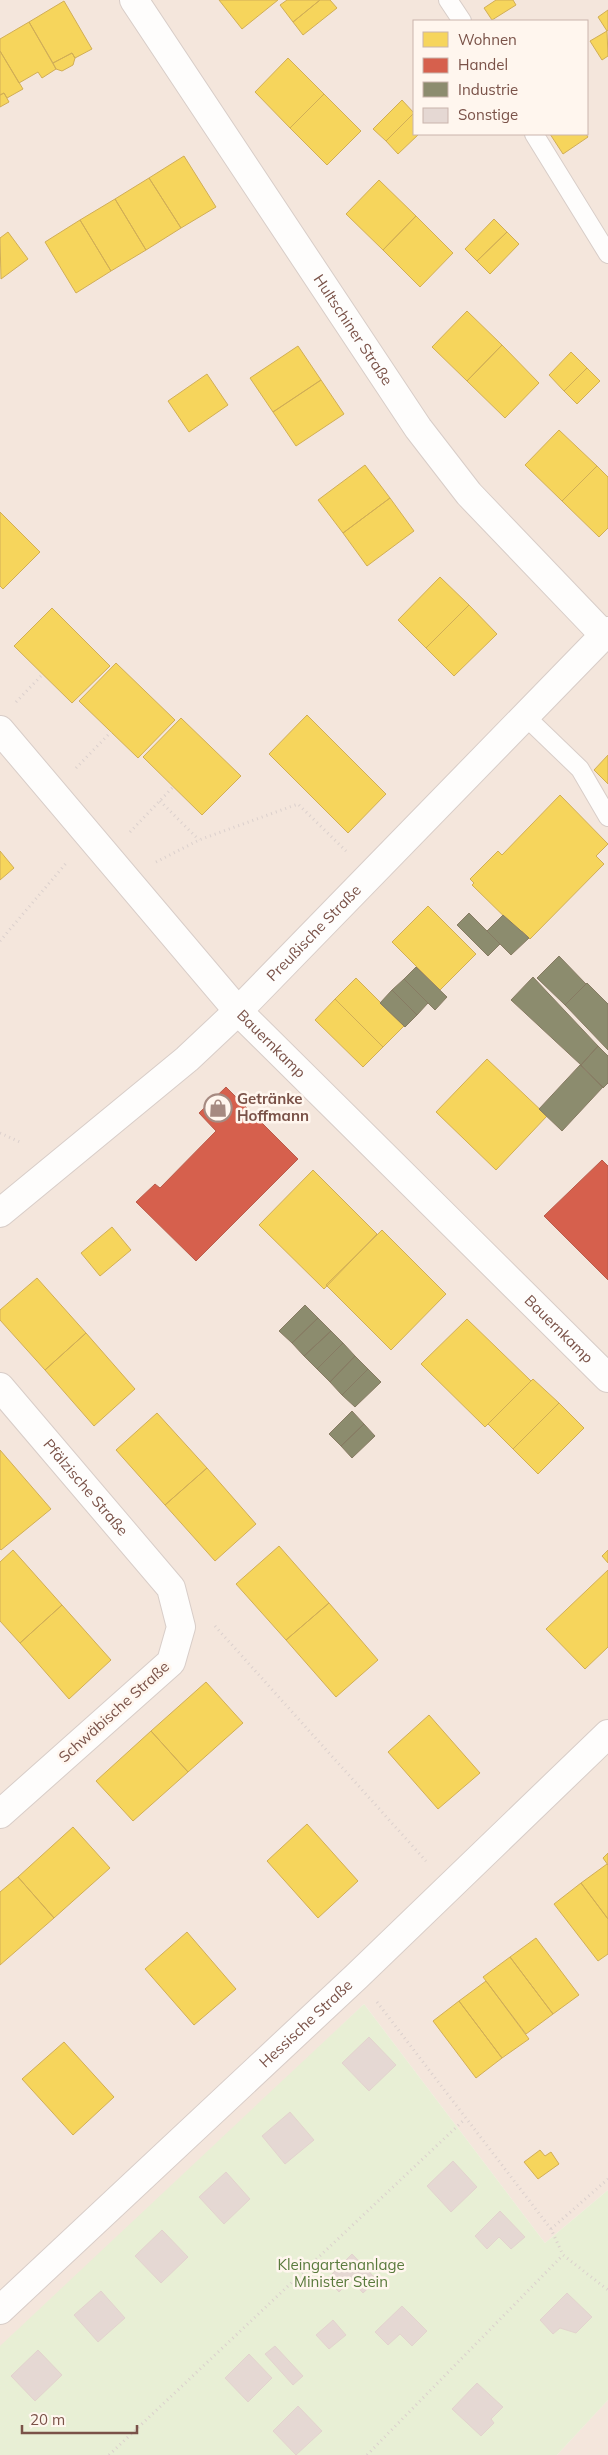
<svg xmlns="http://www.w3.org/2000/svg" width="608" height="2455" font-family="Mulish,sans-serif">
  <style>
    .residential { fill: #f4e6dc; fill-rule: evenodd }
    .garden { fill: #e8efd5 }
    .homes { fill: #f6d55c; stroke: #d1ae56 }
    .shops { fill: #d6604d; stroke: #ba5c4c }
    .industry { fill: #8c8c6e; stroke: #877b63 }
    .building { fill: #e5d8d3; stroke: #e2d3cd }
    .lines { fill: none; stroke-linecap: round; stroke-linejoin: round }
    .service-casing { stroke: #d8cdc8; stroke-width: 20 }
    .minor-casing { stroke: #d8cdc8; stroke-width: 30 }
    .path { stroke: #dbd0cd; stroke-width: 3; stroke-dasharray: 1 4; stroke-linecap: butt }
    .service { stroke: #fefdfc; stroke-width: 18 }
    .minor { stroke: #fefdfc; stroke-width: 28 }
    .labels { text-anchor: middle; stroke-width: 5; stroke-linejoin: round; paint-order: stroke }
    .street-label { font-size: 15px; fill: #7a5248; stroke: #fff6ee }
    .poi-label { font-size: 15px; font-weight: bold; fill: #7a5248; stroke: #fff6ee; text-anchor: start }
    .park-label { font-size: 15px; fill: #597a3c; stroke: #fff6ee }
  </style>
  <rect width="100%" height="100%" fill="#f8f2ec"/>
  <!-- residential -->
  <path class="residential" d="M0 0H608V2190L545 2243 364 2004 0 2353ZM414 21H587V134H414Z
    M608 2400V2455H557L605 2403Z"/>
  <!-- garden -->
  <path class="garden" d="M364 2004 545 2243 608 2190V2400L557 2455H0V2346Z"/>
  <!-- homes -->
  <path class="homes" d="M219 0H278L242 29Z
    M287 0H320L293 22 280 5Z
    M320 0H330L337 8 303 35 293 22Z
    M496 0H513L516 5 492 20 484 8Z
    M64 1 92 49 75 58 72 53 53 63 29 22Z
    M608 10V30L607 31 598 17Z
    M29 22 56 69 42 78 38 72 19 83 0 51V39Z
    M607 31 608 56 602 60 590 41Z
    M0 51 23 89 7 98 4 93 0 95Z
    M72 53 75 58 73 65 62 71 56 69 53 63Z
    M288 58 324 94 290 128 255 92Z
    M4 93 9 102 0 107V95Z
    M324 94 361 131 327 165 290 128Z
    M402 100 414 113 386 141 373 129Z
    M414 113V134H419L398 154 386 141Z
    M550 134H586L588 137 563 154Z
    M184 156 216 207 181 228 149 178Z
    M149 178 181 228 146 250 115 199Z
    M379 180 416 216 383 250 346 214Z
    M115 199 146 250 111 271 80 220Z
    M416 216 453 253 420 287 383 250Z
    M494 219 507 232 477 261 465 249Z
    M80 220 111 271 76 293 45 242Z
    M8 232 28 259 1 279 0 238Z
    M507 232 519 244 490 274 477 261Z
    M467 311 502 345 467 381 432 347Z
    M502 345 539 383 505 418 467 381Z
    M298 346 321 380 273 412 250 378Z
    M571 352 587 368 564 391 549 375Z
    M587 368 600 381 577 404 564 391Z
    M207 374 228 405 189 432 168 401Z
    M321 380 344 414 296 446 273 412Z
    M559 430 597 466 562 501 525 465Z
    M365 465 390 498 343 533 318 500Z
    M597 466 608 477V528L599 537 562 501Z
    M390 498 414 531 367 566 343 533Z
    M0 512 40 552 3 589 0 586Z
    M440 577 469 605 426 648 398 620Z
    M469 605 497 634 454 676 426 648Z
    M52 608 110 666 72 703 14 646Z
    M116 663 175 720 138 758 79 701Z
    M307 715 386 794 348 833 269 754Z
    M181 718 241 776 202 815 143 757Z
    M608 755V784L594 770Z
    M560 795 608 844 596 856 604 864 530 939 522 931 520 932 472 885 474 883 470 879 498 851 502 855Z
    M0 851 14 868 0 880Z
    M428 906 476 954 440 990 392 942Z
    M356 978 404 1026 383 1047 335 999Z
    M335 999 383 1047 363 1067 315 1020Z
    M487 1059 547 1116 496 1170 436 1112Z
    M313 1170 377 1234 324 1289 259 1225Z
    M112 1227 131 1250 100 1276 81 1253Z
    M382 1230 446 1294 391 1350 326 1285Z
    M37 1278 86 1333 45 1370 0 1320V1310Z
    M467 1319 531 1381 485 1427 421 1364Z
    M86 1333 135 1389 94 1426 45 1370Z
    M533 1379 559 1403 513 1449 488 1424Z
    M559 1403 584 1428 538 1474 513 1449Z
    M157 1413 207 1468 165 1505 116 1450Z
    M0 1450 51 1509 1 1550 0 1549Z
    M207 1468 256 1524 215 1561 165 1505Z
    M279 1546 329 1603 286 1640 236 1584Z
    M13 1550 62 1605 20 1643 0 1621V1562Z
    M608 1550V1563L602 1556Z
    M608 1570V1647L585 1669 546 1629Z
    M329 1603 378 1660 336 1697 286 1640Z
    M62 1605 111 1660 69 1699 20 1643Z
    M206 1682 243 1723 188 1772 151 1731Z
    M429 1715 480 1773 438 1809 388 1752Z
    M151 1731 188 1772 133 1821 96 1781Z
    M307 1824 358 1881 318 1918 267 1861Z
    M73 1827 110 1868 54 1918 18 1877Z
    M608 1853V1865L603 1858Z
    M607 1864 608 1865V1919L581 1883Z
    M18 1877 54 1918 0 1965V1892Z
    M581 1883 608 1919V1954L598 1961 554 1904Z
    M187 1932 236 1989 194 2025 145 1969Z
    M536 1938 579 1995 553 2014 510 1957Z
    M510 1957 553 2014 526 2034 483 1977Z
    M486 1981 529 2039 502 2058 459 2001Z
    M459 2001 502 2058 476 2078 433 2021Z
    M64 2042 114 2097 73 2135 22 2079Z
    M540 2150 545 2156 551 2152 559 2164 538 2179 524 2162Z"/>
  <!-- shops -->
  <path class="shops" d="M226 1087 298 1159 196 1261 136 1202 155 1184 160 1188 216 1131 199 1113Z
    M602 1160 608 1166V1280L544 1216Z"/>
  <!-- industry -->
  <path class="industry" d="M469 913 500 944 488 956 457 925Z
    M503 915 529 938 511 955 487 931Z
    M559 956 586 984 565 1005 537 978Z
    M416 967 447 997 435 1010 404 979Z
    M533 977 598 1046 581 1065 511 1000Z
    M404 979 428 1003 417 1015 392 990Z
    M587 983 608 1004V1050L565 1005Z
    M392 990 417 1015 405 1027 380 1003Z
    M598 1046 608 1056V1083L603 1088 581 1065Z
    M580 1065 603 1087 562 1131 539 1109Z
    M305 1305 318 1318 292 1343 279 1331Z
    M318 1318 331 1331 304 1356 292 1343Z
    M331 1331 343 1343 317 1369 304 1356Z
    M343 1343 355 1356 330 1382 317 1369Z
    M355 1356 368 1369 342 1395 330 1382Z
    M368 1369 381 1382 355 1407 342 1395Z
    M352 1411 364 1424 341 1446 329 1434Z
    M364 1424 375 1436 352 1458 341 1446Z"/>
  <!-- building -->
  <path class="building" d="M369 2037 396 2065 369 2091 342 2063Z
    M290 2112 314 2140 285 2164 262 2136Z
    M453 2161 477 2187 451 2212 427 2186Z
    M226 2172 250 2199 224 2224 199 2197Z
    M500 2211 525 2237 511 2249 499 2237 487 2249 475 2236Z
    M162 2230 188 2257 161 2283 135 2256Z
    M352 2254 377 2280 363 2293 351 2280 339 2292 327 2279Z
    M101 2291 125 2318 98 2342 74 2315Z
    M567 2293 592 2317 576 2333 560 2328 553 2334 540 2320Z
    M402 2306 427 2331 412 2346 400 2334 388 2345 375 2332Z
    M333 2320 346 2335 329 2349 316 2335Z
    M275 2346 303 2376 293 2385 265 2354Z
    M38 2350 62 2375 35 2401 11 2376Z
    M249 2354 272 2378 248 2402 225 2378Z
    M477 2383 503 2407 491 2419 494 2423 481 2436 452 2409Z
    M298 2406 322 2431 296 2455 273 2431Z"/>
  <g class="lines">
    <!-- service casing -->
    <g class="service-casing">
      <path id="service" d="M448 0 462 21
        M534 134 608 254
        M525 716 580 769 608 817"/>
    </g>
    <!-- minor casing -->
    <g class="minor-casing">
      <g id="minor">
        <path id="s1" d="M134 0 418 428 469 494 604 635"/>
        <path id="s2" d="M0 730 238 1011 608 1378"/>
        <path id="s3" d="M0 1213 187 1059 238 1011 608 631"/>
        <path id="s4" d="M0 1387 171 1588 181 1627 171 1662 0 1814"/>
        <path id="s5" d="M0 2310 357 1976 608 1734"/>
      </g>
    </g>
    <!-- path -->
    <path class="path" d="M16 702 43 674
      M76 768 111 732
      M160 801 199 840
      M130 832 173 787
      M156 862 199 840 298 804 346 851
      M0 941 68 861
      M0 1133 22 1143
      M215 1626 426 1861
      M377 2002 551 2229 563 2255 608 2290
      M551 2229 608 2179
      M109 2455 465 2119
      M367 2455 563 2255"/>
    <!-- service -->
    <use href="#service" class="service"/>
    <!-- minor -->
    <use href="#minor" class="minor"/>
  </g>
  <!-- icons -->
  <defs>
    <g id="shop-ring" transform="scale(1.4375)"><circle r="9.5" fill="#fff6ee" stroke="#a68a81" stroke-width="1.5"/><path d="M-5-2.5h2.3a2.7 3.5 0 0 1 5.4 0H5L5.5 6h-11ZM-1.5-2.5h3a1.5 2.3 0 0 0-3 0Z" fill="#a68a81"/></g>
  </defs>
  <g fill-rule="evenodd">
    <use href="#shop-ring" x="218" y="1108"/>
  </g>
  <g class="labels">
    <!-- street labels -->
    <g class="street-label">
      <text dy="5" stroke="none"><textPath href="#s1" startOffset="396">Hultschiner Straße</textPath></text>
      <text dy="5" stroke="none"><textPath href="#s3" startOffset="421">Preußische Straße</textPath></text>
      <text dy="5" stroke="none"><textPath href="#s2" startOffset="415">Bauernkamp</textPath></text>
      <text dy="5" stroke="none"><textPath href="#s2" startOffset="820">Bauernkamp</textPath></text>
      <text dy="5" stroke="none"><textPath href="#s4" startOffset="132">Pfälzische Straße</textPath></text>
      <text transform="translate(114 1712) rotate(-42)" y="5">Schwäbische Straße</text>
      <text dy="5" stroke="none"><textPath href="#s5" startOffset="419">Hessische Straße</textPath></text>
    </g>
    <!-- poi labels -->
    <g class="poi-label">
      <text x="237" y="1104">Getränke<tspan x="237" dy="17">Hoffmann</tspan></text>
    </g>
    <!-- park labels -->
    <g class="park-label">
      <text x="341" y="2270">Kleingartenanlage<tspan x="341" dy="17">Minister Stein</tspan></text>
    </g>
  </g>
  <!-- legend -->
  <rect x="413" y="20" width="175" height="115" fill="#fff6ee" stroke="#cab4ac"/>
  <rect x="423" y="32" width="25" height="15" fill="#f6d55c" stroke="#cab4ac"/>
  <text x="458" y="45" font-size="15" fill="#7a5248">Wohnen</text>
  <rect x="423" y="58" width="25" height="15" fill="#d6604d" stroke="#cab4ac"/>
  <text x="458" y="70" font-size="15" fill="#7a5248">Handel</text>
  <rect x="423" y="82" width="25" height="15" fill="#8c8c6e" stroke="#cab4ac"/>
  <text x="458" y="95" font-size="15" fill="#7a5248">Industrie</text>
  <rect x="423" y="108" width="25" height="15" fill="#e5d8d3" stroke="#cab4ac"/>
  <text x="458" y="120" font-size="15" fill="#7a5248">Sonstige</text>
  <!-- scale -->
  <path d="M22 2425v8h115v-8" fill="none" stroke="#7a5248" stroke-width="2.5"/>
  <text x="30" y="2425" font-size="15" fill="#7a5248" stroke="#fff6ee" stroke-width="4" paint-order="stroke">20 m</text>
</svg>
